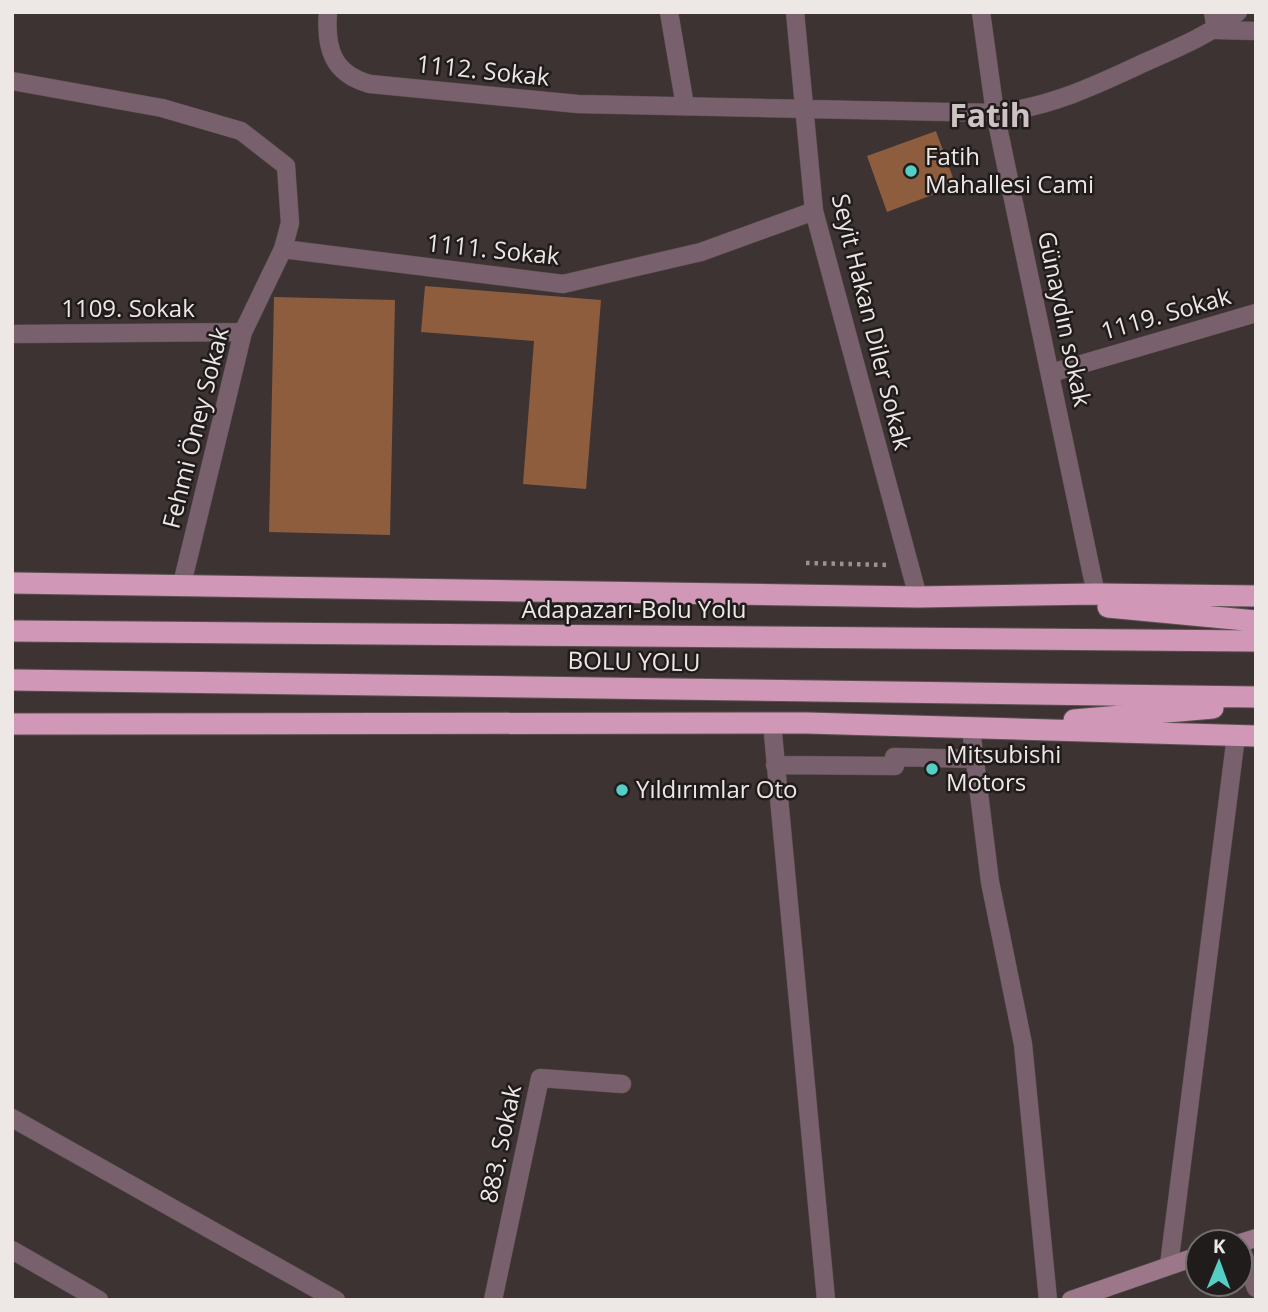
<svg xmlns="http://www.w3.org/2000/svg" width="1268" height="1312" font-family="'Open Sans',sans-serif">
  <style>
    .building { fill: #8d5d3e }
    .lines { fill: none; stroke-linecap: round; stroke-linejoin: round }
    .street-casing { stroke: #595050; stroke-width: 19 }
    .secondary-casing { stroke: #595050; stroke-width: 19 }
    .highway-casing { stroke: #595050; stroke-width: 23 }
    .path { stroke: #9a9291; stroke-width: 4.5; stroke-dasharray: 3.5 5; stroke-linecap: butt }
    .street { stroke: #78606c; stroke-width: 18 }
    .secondary { stroke: #9c778a; stroke-width: 18 }
    .highway { stroke: #d098b6; stroke-width: 21 }
    .poi-dot { fill: #55cec5; stroke: #211c1c; stroke-width: 2.5 }
    .labels { text-anchor: middle; stroke-width: 5; stroke-linejoin: round; paint-order: stroke }
    .street-label { font-size: 24px; fill: #ede7e6; stroke: #211c1c }
    .poi-label { font-size: 24px; fill: #ede7e6; stroke: #211c1c; text-anchor: start }
    .district-label { font-size: 32px; font-weight: bold; fill: #cfc2c2; stroke: #211c1c }
  </style>
  <rect width="100%" height="100%" fill="#3d3333"/>
  <!-- building -->
  <path class="building" d="M936 131 956 186 887 212 867 156Z
    M425 286 601 300 586 489 523 484 534 341 421 332Z
    M274 297 395 300 390 535 269 532Z"/>
  <g class="lines">
    <!-- street casing -->
    <g class="street-casing">
      <path id="street" d="M328 12C325 49 333 74 370 84L578 104 995 113C1051 107 1097 85 1148 61 1180 47 1211 34 1238 12
        M669 12 685 106
        M795 12 814 211 918 597
        M981 12 995 113 1096 594
        M1213 12 1216 30
        M1216 30 1256 31
        M12 81 162 108 241 131 286 166 290 223 283 249 243 332 182 584
        M283 249 563 284 701 252 814 211
        M12 334 243 332
        M1051 373 1256 313
        M772 723 826 1300
        M971 729 990 882 1023 1044 1048 1300
        M775 765 895 766 894 757 975 759
        M12 1118 336 1300
        M1240 1246 1256 1288
        M12 1250 99 1300
        M1169 1265 1236 736
        M493 1300 540 1078 622 1084"/>
    </g>
    <!-- secondary casing -->
    <g class="secondary-casing">
      <path id="secondary" d="M1240 1243 1256 1238
        M1071 1300 1198 1256"/>
    </g>
    <!-- highway casing -->
    <g class="highway-casing">
      <path id="highway" d="M12 583 918 597 1096 594 1256 596
        M1108 607 1256 621
        M12 631 1256 641
        M12 680 1256 697
        M1074 720 1213 708
        M12 724 807 723 1256 736"/>
    </g>
    <!-- path -->
    <path class="path" d="M806 563 889 565"/>
    <!-- street -->
    <use href="#street" class="street"/>
    <!-- secondary -->
    <use href="#secondary" class="secondary"/>
    <!-- highway -->
    <use href="#highway" class="highway"/>
  </g>
  <!-- markers -->
  <g class="poi-dot">
    <circle cx="911" cy="171" r="7"/>
    <circle cx="932" cy="769" r="7"/>
    <circle cx="622" cy="790" r="7"/>
  </g>
  <g class="labels">
    <!-- street labels -->
    <g class="street-label">
      <text transform="translate(483 71) rotate(6)" y="8">1112. Sokak</text>
      <text transform="translate(493 250) rotate(6)" y="8">1111. Sokak</text>
      <text x="128" y="317">1109. Sokak</text>
      <text transform="translate(1166 314) rotate(-16)" y="8">1119. Sokak</text>
      <text transform="translate(1064 319) rotate(78)" y="8">Günaydın sokak</text>
      <text transform="translate(871 322) rotate(76)" y="8">Seyit Hakan Diler Sokak</text>
      <text transform="translate(196 428) rotate(-76)" y="8">Fehmi Öney Sokak</text>
      <text x="634" y="618">Adapazarı-Bolu Yolu</text>
      <text transform="translate(634 662) rotate(1)" y="8">BOLU YOLU</text>
      <text transform="translate(501 1144) rotate(-78)" y="8">883. Sokak</text>
    </g>
    <!-- poi labels -->
    <g class="poi-label">
      <text x="925" y="165">Fatih<tspan x="925" dy="28">Mahallesi Cami</tspan></text>
      <text x="946" y="763">Mitsubishi<tspan x="946" dy="28">Motors</tspan></text>
      <text x="636" y="798">Yıldırımlar Oto</text>
    </g>
    <!-- district labels -->
    <g class="district-label">
      <text x="990" y="127">Fatih</text>
    </g>
  </g>
  <!-- border -->
  <rect width="1268" height="1312" fill="none" stroke="#ede7e6" stroke-width="28"/>
  <!-- north arrow -->
  <g transform="translate(1219 1263) rotate(1)"><circle r="33" fill="#211c1c" stroke="#736d6d" stroke-width="2"/>
  <path d="M0-5L12 26L0 18L-12 26Z" fill="#55cec5"/>
  <text y="-10" font-size="19" font-weight="bold" text-anchor="middle" fill="#ede7e6">K</text>
  </g>
</svg>
